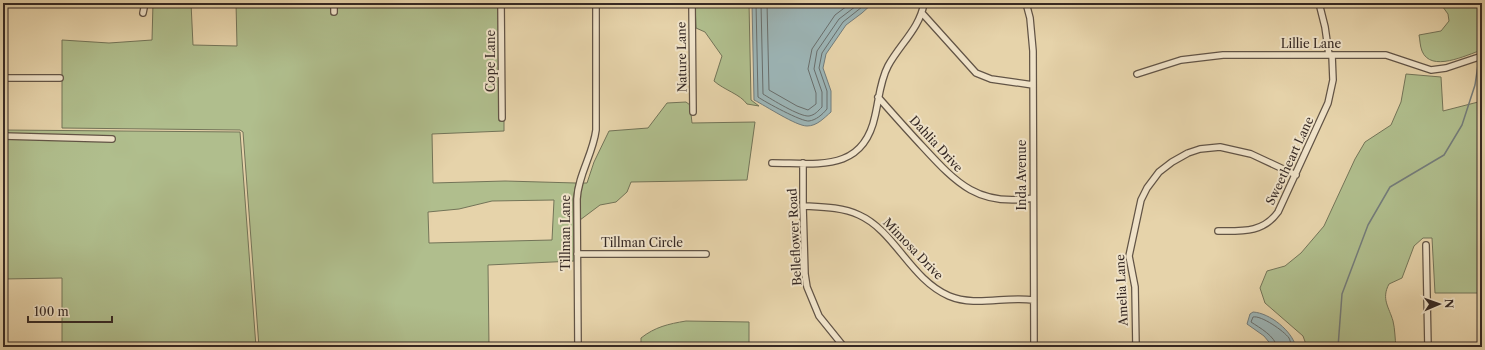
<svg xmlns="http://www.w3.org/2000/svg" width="1485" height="350" font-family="'Libre Caslon Text',serif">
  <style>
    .green { fill: #b0be8d; stroke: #737458; fill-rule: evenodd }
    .water { fill: #9cb4b5; stroke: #737c7b }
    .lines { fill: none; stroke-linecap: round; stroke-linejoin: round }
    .shore { stroke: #696e6c; stroke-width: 1 }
    .stream { stroke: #737c7b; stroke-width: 1.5 }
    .street-casing { stroke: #625446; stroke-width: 8 }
    .street { stroke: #efe2c8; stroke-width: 5.5 }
    .labels { text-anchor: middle; stroke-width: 4; stroke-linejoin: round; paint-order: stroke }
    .street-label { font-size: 12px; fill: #362924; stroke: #efe2c8 }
  </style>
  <rect width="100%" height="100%" fill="#e6d3aa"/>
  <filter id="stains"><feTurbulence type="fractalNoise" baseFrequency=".005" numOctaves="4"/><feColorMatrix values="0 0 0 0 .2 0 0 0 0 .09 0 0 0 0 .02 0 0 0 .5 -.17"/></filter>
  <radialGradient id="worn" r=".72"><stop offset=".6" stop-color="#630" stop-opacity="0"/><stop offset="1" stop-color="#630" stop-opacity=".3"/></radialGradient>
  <!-- green -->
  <path class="green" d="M153 3H191L193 45 237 46 236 3H330L331 15 337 14V3H498L499 121H504V131L432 134 433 183 505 181 576 183 573 199 574 261 488 265 489 347H259L243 132 240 130 62 128V40L109 43 152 40ZM554 200 552 240 429 243 428 212 459 209 492 201Z
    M695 3H749L751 100 759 106 747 104C740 94 724 90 714 81L722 56 705 32 696 28Z
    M1440 3H1482V50C1466 55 1431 73 1422 51 1420 46 1420 40 1419 35L1441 31 1449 21 1448 14Z
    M1406 74 1441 77 1443 111 1482 101V293H1435L1432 238H1423L1414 246 1402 278 1389 284C1381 299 1389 307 1393 321 1395 329 1395 339 1396 347H1307L1303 336 1265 303 1260 288 1267 271 1285 266 1301 253 1324 226 1355 159 1365 142 1391 125 1401 102Z
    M686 102 690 105 692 123 755 122 747 180 631 182 627 192 616 202 600 205 580 220V194L583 183H587L594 162 609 131 648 128 667 103Z
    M3 130 240 132 256 347H62V278L3 279Z
    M686 321 749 322V347H641V338C655 327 668 324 686 321Z"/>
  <!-- water -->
  <path class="water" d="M752 3H873L862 13 846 25 826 54 823 68 831 91V112C824 118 817 126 807 126 796 126 766 106 754 100Z
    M1253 312C1270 313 1292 331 1296 347H1273L1264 336 1247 324 1250 314Z"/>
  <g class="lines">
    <!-- shore -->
    <path class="shore" d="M756 3 758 97C765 102 802 122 809 121 816 120 822 115 827 109V91L819 68 822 53 843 22 867 3
      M761 3 763 94C771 99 800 117 809 116 815 115 818 111 822 107V92L814 69 817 51 839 19 860 3
      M767 3 769 90 797 106 808 110 816 104V93L808 69 812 49 835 15 851 3
      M1277 347C1275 336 1260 328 1251 322L1253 317C1261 315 1284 331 1289 338 1290 340 1291 344 1292 347"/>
    <!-- stream -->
    <path class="stream" d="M1479 54 1482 36
      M1338 347 1342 294 1368 225 1390 187 1444 155 1462 125 1475 85 1479 58"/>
    <!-- street casing -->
    <g class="street-casing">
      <path id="street" d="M334 3V12
        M501 3 502 118
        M692 3 693 112
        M1026 3 1030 18 1033 51 1034 347
        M1319 3 1325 27 1329 55
        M143 13 145 3
        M922 13 976 73 991 79 1033 85
        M1137 74 1181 60 1223 55H1386L1431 70 1446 68 1482 56
        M3 78H60
        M878 97C893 114 908 131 923 147 957 184 979 207 1033 198
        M3 136 112 139
        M772 163C817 163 863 173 875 116 879 99 880 81 888 66 900 44 920 28 924 3
        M803 163V206L805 274 807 287 819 316 844 347
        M803 206C822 207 842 207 859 215 895 231 910 279 949 296 975 307 1006 296 1033 300
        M1218 231C1242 231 1263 233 1278 212L1328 103 1333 80 1332 55
        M1426 245 1428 347
        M577 254H706
        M578 347 577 199C578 175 593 154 596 130V3
        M1136 347 1135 287 1129 256 1141 200 1147 188 1159 172 1172 162 1188 153 1200 149 1220 147 1251 154 1296 175"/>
    </g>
    <!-- street -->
    <use href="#street" class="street"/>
  </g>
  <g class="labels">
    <!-- street labels -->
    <g class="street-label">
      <text x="1311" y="48">Lillie Lane</text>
      <text transform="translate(682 57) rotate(-91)" y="4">Nature Lane</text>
      <text transform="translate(491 61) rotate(-90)" y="4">Cope Lane</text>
      <text transform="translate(936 144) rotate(47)" y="4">Dahlia Drive</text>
      <text transform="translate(1290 161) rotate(-65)" y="4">Sweetheart Lane</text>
      <text transform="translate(1022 175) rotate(-90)" y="4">Inda Avenue</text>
      <text transform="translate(566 233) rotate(-90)" y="4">Tillman Lane</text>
      <text transform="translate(795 237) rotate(-93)" y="4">Belleflower Road</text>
      <text x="642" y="247">Tillman Circle</text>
      <text transform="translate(913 249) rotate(46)" y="4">Mimosa Drive</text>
      <text transform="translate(1122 290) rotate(-93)" y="4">Amelia Lane</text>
    </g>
  </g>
  <!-- margin -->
  <rect width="1485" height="350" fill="none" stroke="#e6d3aa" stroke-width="16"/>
  <rect x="4" y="4" width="1477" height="342" fill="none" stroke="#362924" stroke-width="2"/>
  <rect x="8" y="8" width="1469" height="334" fill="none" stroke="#362924"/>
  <!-- north arrow -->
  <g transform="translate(1439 304) rotate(88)" stroke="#efe2c8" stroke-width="3" paint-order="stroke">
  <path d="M0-3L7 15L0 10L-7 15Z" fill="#362924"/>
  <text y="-6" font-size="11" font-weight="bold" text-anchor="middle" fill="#362924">N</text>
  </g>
  <!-- scale -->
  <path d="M28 316v6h84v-6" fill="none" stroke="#362924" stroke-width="2"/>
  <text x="34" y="316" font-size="12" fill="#362924" stroke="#efe2c8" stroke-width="3" paint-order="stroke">100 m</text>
  <rect width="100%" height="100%" filter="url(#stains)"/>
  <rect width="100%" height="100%" fill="url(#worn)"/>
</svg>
